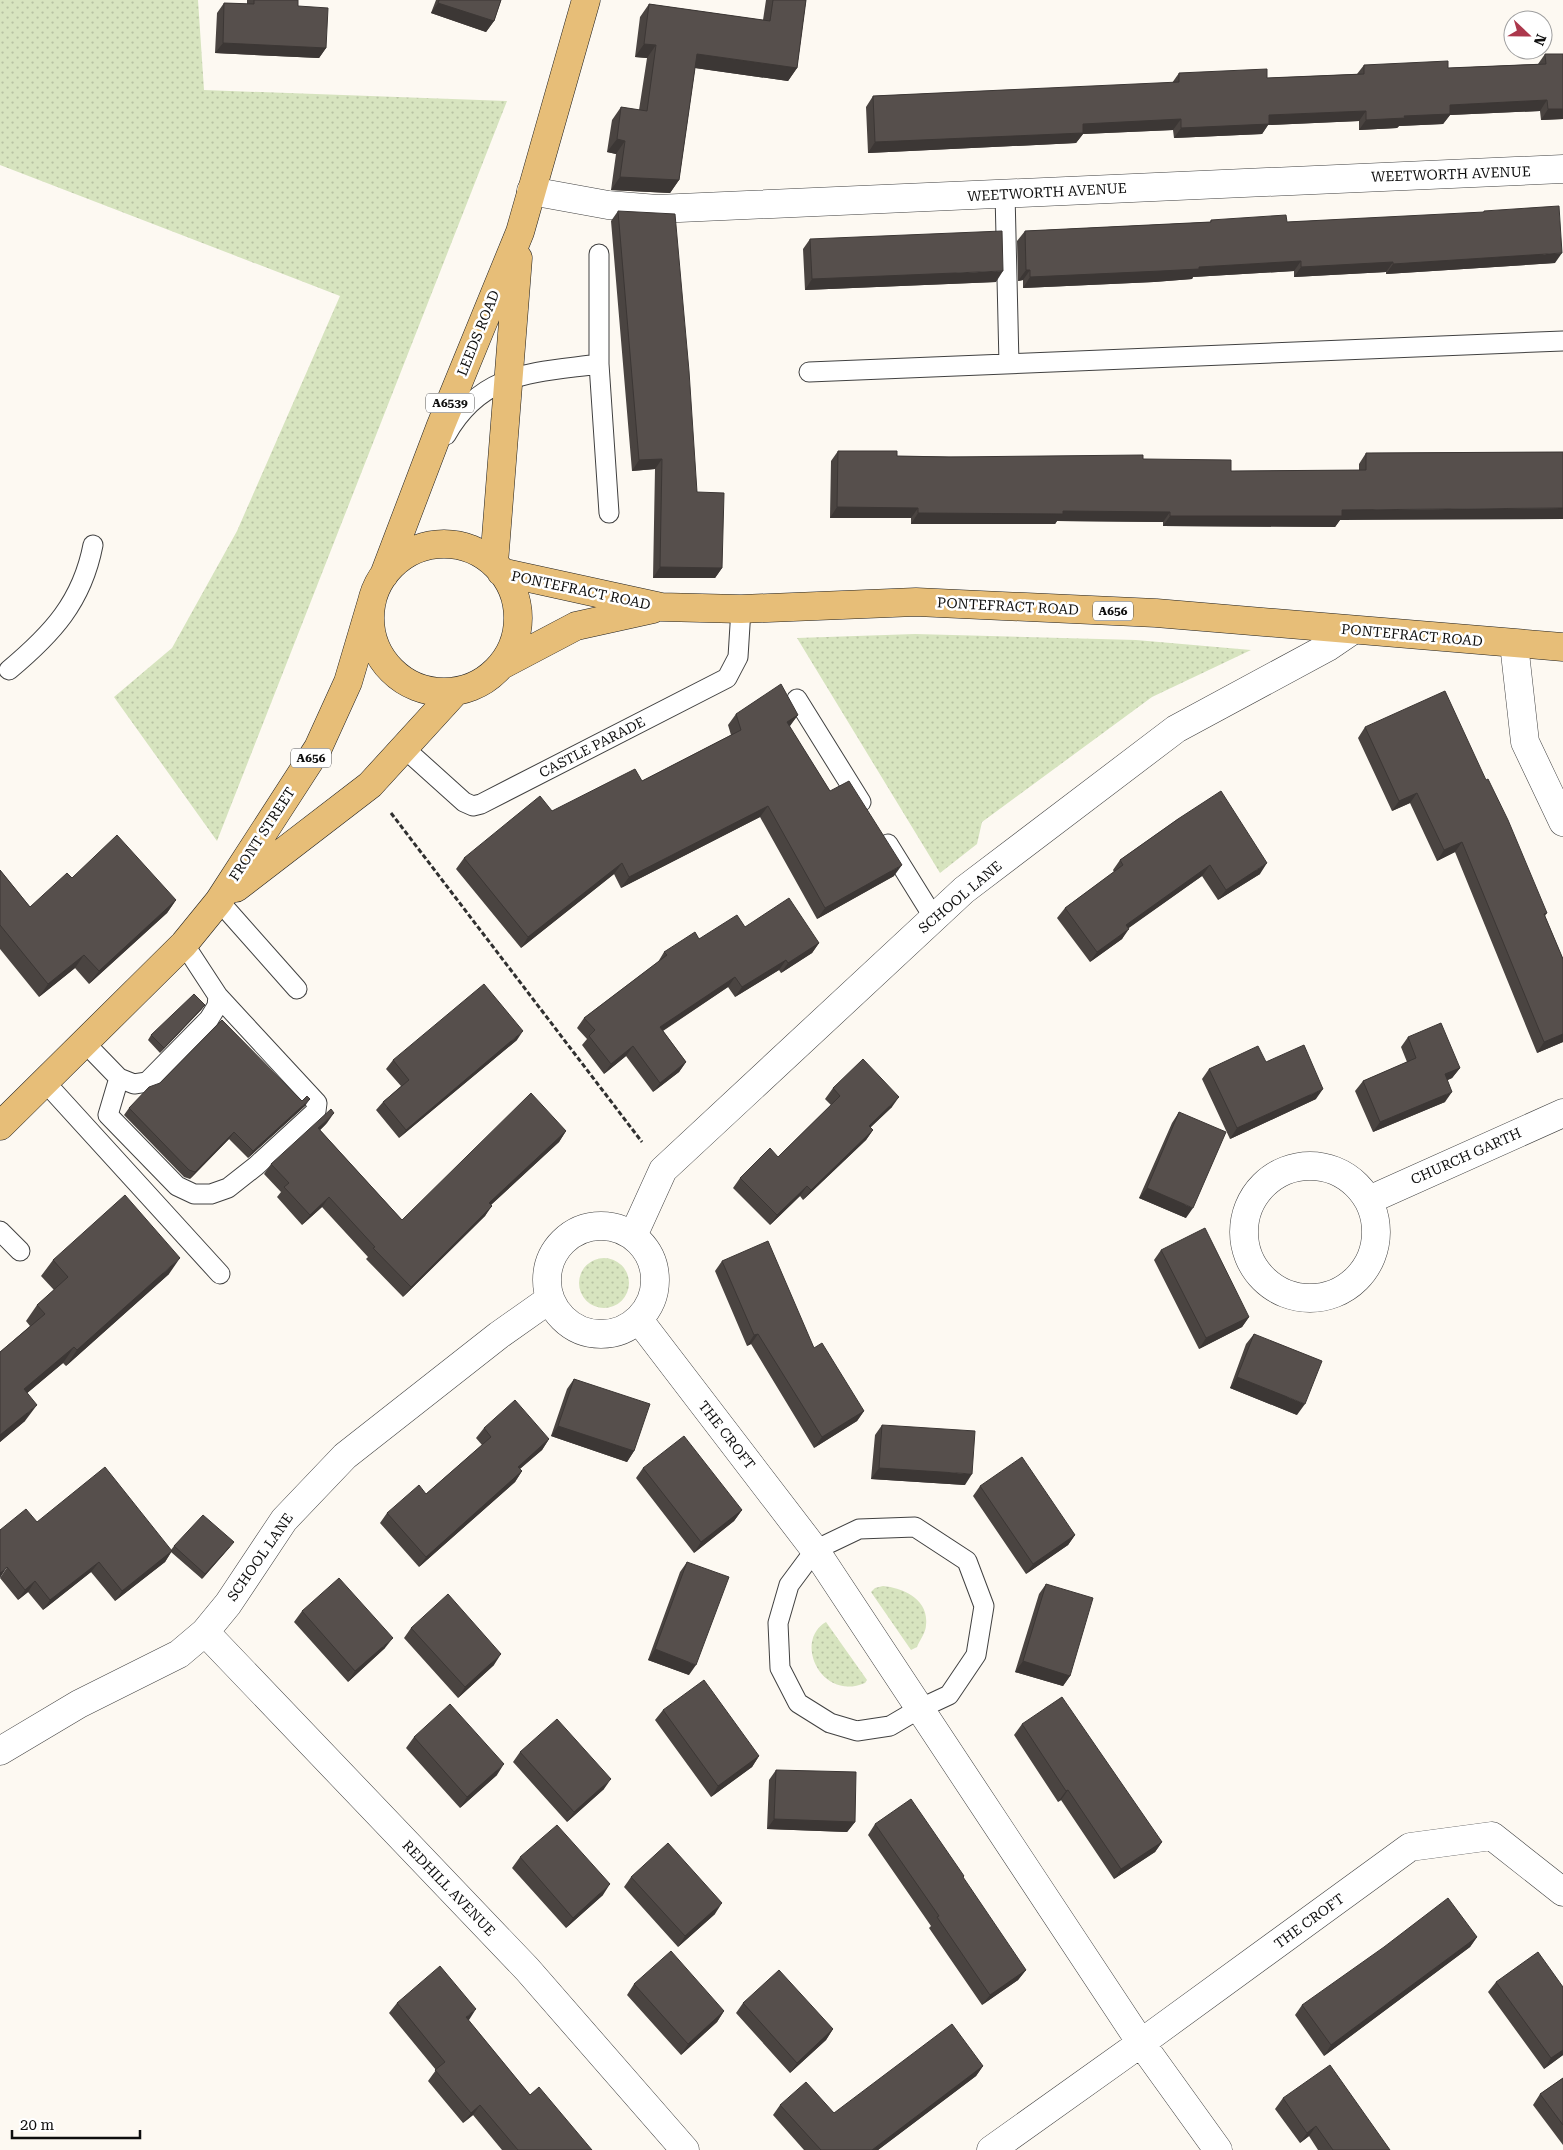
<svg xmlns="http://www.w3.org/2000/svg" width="1563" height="2150" font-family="'Roboto Serif',serif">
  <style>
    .grass { fill: url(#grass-dots) }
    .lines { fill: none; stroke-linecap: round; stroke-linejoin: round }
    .lane-casing { stroke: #414141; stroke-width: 21 }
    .street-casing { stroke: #414141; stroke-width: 29 }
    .primary-casing { stroke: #1f1f1f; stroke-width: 29 }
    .path { stroke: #303030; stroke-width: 3; stroke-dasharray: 5 2.5; stroke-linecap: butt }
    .lane { stroke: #fff; stroke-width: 19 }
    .street { stroke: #fff; stroke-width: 28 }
    .primary { stroke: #e7be78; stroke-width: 28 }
    .wall { fill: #4a4441 }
    .shaded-wall { fill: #3c3735 }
    .building { fill: #564f4c; stroke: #3c3735 }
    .labels { text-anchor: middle; stroke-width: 5; stroke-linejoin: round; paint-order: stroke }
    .shield { fill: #fff; stroke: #565656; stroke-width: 1 }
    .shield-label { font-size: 12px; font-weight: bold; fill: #0e0e0e }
    .street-label { font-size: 14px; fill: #0e0e0e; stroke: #fff }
  </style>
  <defs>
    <pattern id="grass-dots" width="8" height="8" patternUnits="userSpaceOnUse" patternTransform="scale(1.25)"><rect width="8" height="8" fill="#d7e4bf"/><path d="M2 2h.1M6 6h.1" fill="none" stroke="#b7c2a3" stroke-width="1.8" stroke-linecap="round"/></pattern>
  </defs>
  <rect width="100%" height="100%" fill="#fdf9f2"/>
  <!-- grass -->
  <path class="grass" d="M0 0H198L204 90 507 101 217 841 114 697 172 648 237 531 340 296 0 165Z
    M915 634 1136 640 1251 650 1152 697 982 822 977 844 940 873 797 638Z
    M579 1283a25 25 0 1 1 50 0a25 25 0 1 1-50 0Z
    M883 1586C903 1588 929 1599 926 1625 926 1632 920 1640 917 1647L911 1650 871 1592 875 1588Z
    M826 1622 867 1680 865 1683C821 1702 793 1641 826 1622Z"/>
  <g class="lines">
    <!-- lane casing -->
    <g class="lane-casing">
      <path id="lane" d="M1005 193 1009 364
        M599 254V364L609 513
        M809 372 1563 341
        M446 435C482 371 534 373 599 364
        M9 670C52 634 82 602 93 545
        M797 699 861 802
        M404 748 464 802 473 806 481 804 727 678 738 657 741 609
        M888 844 934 918
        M219 901 297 989
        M85 1043 119 1078 134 1084 147 1082 209 1019 217 1006 218 996 184 944
        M119 1078 108 1115 177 1186 194 1194H211L228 1188 256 1166 316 1111 317 1103 218 996
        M45 1082 220 1274
        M0 1231 20 1251
        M915 1527 967 1561 984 1606 976 1655 949 1695 919 1709 890 1726 857 1731 830 1723 798 1703 780 1668 778 1623 789 1585 815 1550 859 1529Z"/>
    </g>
    <!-- street casing -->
    <g class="street-casing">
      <path id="street" d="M531 191 608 205 657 209 1563 169
        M1514 644 1525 742 1563 822
        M1244 1232a66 66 0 1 1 132 0a66 66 0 1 1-132 0Z
        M1369 1200 1563 1113
        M547 1280a54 54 0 1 1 108 0a54 54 0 1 1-108 0Z
        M633 1236 663 1170 964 890 1176 729 1328 647 1353 630
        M639 1320 815 1550 1141 2043 1218 2150
        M205 1632 527 1969 685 2150
        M0 1751 79 1704 179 1654 205 1632 228 1604 284 1520 345 1456 499 1335 550 1299
        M991 2150 1141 2043 1410 1847 1492 1836 1563 1892"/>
    </g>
    <!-- primary casing -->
    <g class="primary-casing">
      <path id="primary" d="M370 618a74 74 0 1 1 148 0a74 74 0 1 1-148 0Z
        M494 563 518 258
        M501 572 661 607 741 609 916 602 1156 613 1563 647
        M384 575 441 425 520 232 586 0
        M502 665 576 626 653 609
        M236 888 370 785 455 692
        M0 1126 184 944 219 901 318 748 348 682 372 601"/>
    </g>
    <!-- path -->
    <path class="path" d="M391 813 642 1142"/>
    <!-- lane -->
    <use href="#lane" class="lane"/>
    <!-- street -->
    <use href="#street" class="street"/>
    <!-- primary -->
    <use href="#primary" class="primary"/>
  </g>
  <!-- wall -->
  <path class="wall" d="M247 0H298V6L326 48 319 58 215 53 217 13 224 3 247 4Z
    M436 0H501L494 21 486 32 431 13Z
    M766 0H806L797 68 788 81 695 68 679 180 670 193 611 190 616 154 607 152 612 120 621 107 639 110 647 58 635 57 640 17 649 4 763 20Z
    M1545 54 1563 119 1541 120 1540 111 1450 115 1443 124 1399 126 1397 128 1359 130V121L1268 125 1262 134 1174 138 1173 130 1083 134 1076 143 868 153 866 107 873 96 1172 83 1179 73 1267 78 1357 74 1364 65 1448 68 1538 64Z
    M618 211 697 492 722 568 715 578H653L655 469 632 471 611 221Z
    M1484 211 1555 263 1386 274V272L1294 277V271L1193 277 1192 279 1154 282 1023 288V280L1018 281 1017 241 1025 231 1210 222 1211 220 1287 222 1483 213Z
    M810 239 996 282 805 290 803 249Z
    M838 451 897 456 1143 459 1231 471 1359 470V464L1366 453 1563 452 1340 520 1335 527 1163 526V522L1057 521 1055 524H911V518H830L831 461Z
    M736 714 798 715 789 726 830 791 894 876 817 919 760 817 621 888 614 874 521 948 456 869 464 858 552 811 642 781 731 735 728 725Z
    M1365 727 1547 913 1545 916 1563 959V1042L1537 1053 1455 852 1437 861 1410 803 1392 811 1358 738Z
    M1178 819 1260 874 1218 900 1202 876 1128 928 1122 939 1090 962 1057 918 1065 908 1114 872 1113 870 1120 860Z
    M0 870 30 907 72 878 176 900 167 913 89 984 75 968 39 997 0 949Z
    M745 927 819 943 812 953 781 973 779 970 735 997 728 987 663 1031 686 1062 679 1072 653 1092 626 1056 604 1074 582 1045 587 1039 577 1028 584 1018 658 962 664 952 699 939Z
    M205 1005 201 1010 160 1053 148 1040 151 1035Z
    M1408 1037 1460 1068 1452 1078 1447 1080 1445 1102 1373 1132 1355 1091 1363 1081 1407 1062 1401 1047Z
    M517 1040 399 1138 376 1110 383 1102 401 1086 386 1069 393 1060Z
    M1266 1062 1316 1099 1230 1139 1202 1079 1209 1069Z
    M833 1088 892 1107 870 1128 873 1130 866 1140 803 1200 800 1196 770 1225 733 1188 740 1178 778 1157 831 1105 825 1099Z
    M305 1106 248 1158 229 1139 190 1179 184 1177 124 1115 129 1108Z
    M1179 1112 1186 1218 1139 1198 1172 1123Z
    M327 1123 320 1130 402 1220 566 1131 559 1142 491 1205 485 1216 403 1297 366 1259 368 1257 322 1207 302 1225 277 1197 281 1192 264 1174 271 1164Z
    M1161 1250 1249 1317 1242 1327 1199 1349 1154 1260Z
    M53 1260 169 1274 66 1366 63 1363 27 1393 25 1421 0 1442V1352L30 1326 26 1321 37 1305 54 1290 41 1276Z
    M722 1261 864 1411 857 1421 814 1448 751 1344 747 1346 715 1271Z
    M1254 1334 1297 1415 1230 1388 1246 1344Z
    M574 1379 634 1451 627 1462 551 1436 567 1389Z
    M882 1425 965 1485 871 1479 875 1435Z
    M484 1428 549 1439 542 1450 520 1469 522 1471 515 1482 419 1567 380 1523 387 1513 426 1494 482 1445 476 1438Z
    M643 1468 742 1510 734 1521 694 1553 636 1478Z
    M980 1486 1075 1535 1068 1545 1026 1574 973 1496Z
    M37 1522 171 1550 174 1546 230 1547 202 1579 171 1552 165 1562 115 1601 91 1572 43 1610 28 1592 18 1600 0 1578Z
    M687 1562 689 1675 648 1660 680 1572Z
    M1046 1584 1070 1676 1063 1686 1015 1672 1039 1594Z
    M302 1611 385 1648 348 1682 294 1622Z
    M411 1628 494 1665 458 1698 404 1638Z
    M663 1710 759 1756 752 1767 711 1797 655 1720Z
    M1022 1724 1162 1842 1155 1852 1114 1879 1061 1800 1058 1802 1014 1735Z
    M414 1737 497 1775 460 1808 406 1748Z
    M520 1752 604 1789 567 1822 513 1762Z
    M776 1770 855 1822 847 1832 767 1829 769 1780Z
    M875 1824 1026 1970 1018 1980 982 2005 929 1928 931 1926 868 1835Z
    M520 1857 603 1895 566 1928 512 1868Z
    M631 1877 715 1914 678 1947 624 1887Z
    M1477 1937 1470 1947 1324 2056 1295 2015 1302 2005Z
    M1496 1982 1563 1987V2055L1544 2069 1488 1992Z
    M634 1984 724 2011 717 2022 681 2055 627 1995Z
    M397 2003 468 2020 530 2095 592 2150H502L473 2115 463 2123 428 2081 436 2070 389 2013Z
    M743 2003 833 2029 826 2040 790 2073 736 2013Z
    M983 2066 976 2076 878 2150H804L773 2115 780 2105 834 2113Z
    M1563 2078V2145L1533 2105 1540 2094Z
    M1283 2098 1390 2150H1318L1309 2136 1300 2143 1275 2109Z"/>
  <!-- shaded-wall -->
  <path class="shaded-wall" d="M438 3 494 21 486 32 431 13Z
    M223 43 326 48 319 58 215 53Z
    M644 44 656 45 647 58 635 57Z
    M697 54 797 68 788 81 688 67Z
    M1547 100 1540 111 1450 115 1443 124 1399 126 1397 128 1359 130 1366 120 1450 105Z
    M1548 109H1563V119L1541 120Z
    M1366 111 1359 121 1268 125 1262 134 1174 138 1181 128 1269 115Z
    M1181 119 1173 130 1083 134 1076 143 868 153 875 142 1083 124Z
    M617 139 625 141 616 154 607 152Z
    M620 177 679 180 670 193 611 190Z
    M1562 253 1555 263 1386 274 1393 264Z
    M1301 261 1294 271 1193 277 1192 279 1154 282 1023 288 1030 277Z
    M1393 262 1386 272 1294 277 1301 267Z
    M1026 270H1030L1023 280 1018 281Z
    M1003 271 996 282 805 290 812 279Z
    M662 459 655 469 632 471 639 460Z
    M837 507 918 508 911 518H830Z
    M1563 508V519L1340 520 1335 527 1163 526 1170 516 1342 510Z
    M1063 511 1170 512 1163 522 1057 521 1055 524H911L918 513Z
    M660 567 722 568 715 578H653Z
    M798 715 790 726 779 733 787 722Z
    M1417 793 1410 803 1392 811 1399 801Z
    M768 806 760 817 621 888 629 877Z
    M1462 842 1455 852 1437 861 1444 850Z
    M622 863 614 874 521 948 528 937Z
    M1267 863 1260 874 1218 900 1226 890Z
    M902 865 894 876 817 919 825 908Z
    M1210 865 1202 876 1119 935 1126 925Z
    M176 900 167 913 89 984 99 971Z
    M1129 929 1122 939 1090 962 1097 952Z
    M819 943 812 953 781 973 788 963Z
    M84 955 75 968 39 997 48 984Z
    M786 960 779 970 735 997 742 987Z
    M735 977 728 987 653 1037 660 1027Z
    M205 1005 201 1010 160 1053 164 1048Z
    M523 1031 517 1040 399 1138 406 1130Z
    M1563 1034V1042L1537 1053 1544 1042Z
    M633 1046 626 1056 604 1074 611 1064Z
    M686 1062 679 1072 653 1092 660 1083Z
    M1460 1068 1452 1078 1438 1085 1445 1074Z
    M1323 1089 1316 1099 1230 1139 1237 1128Z
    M1452 1092 1445 1102 1373 1132 1380 1122Z
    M899 1097 892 1107 861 1136 869 1126Z
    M310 1099 305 1106 248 1158 253 1151Z
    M334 1113 327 1123 311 1139 318 1128Z
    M873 1130 866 1140 803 1200 811 1190Z
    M566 1131 559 1142 482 1213 489 1203Z
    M234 1132 229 1139 190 1179 195 1172Z
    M807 1186 800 1196 770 1225 777 1215Z
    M1147 1188 1193 1208 1186 1218 1139 1198Z
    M329 1197 322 1207 302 1225 310 1215Z
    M492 1206 485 1216 403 1297 411 1287Z
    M180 1258 169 1274 66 1366 77 1350Z
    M1249 1317 1242 1327 1199 1349 1206 1338Z
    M758 1334 751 1344 747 1346 754 1335Z
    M74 1347 63 1363 13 1405 24 1389Z
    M1237 1377 1305 1404 1297 1415 1230 1388Z
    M37 1405 25 1421 0 1442V1435Z
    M864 1411 857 1421 814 1448 822 1437Z
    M558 1426 634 1451 627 1462 551 1436Z
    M549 1439 542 1450 510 1477 518 1467Z
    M879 1468 972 1474 965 1485 871 1479Z
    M522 1471 515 1482 419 1567 426 1557Z
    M742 1510 734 1521 694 1553 701 1542Z
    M1075 1535 1068 1545 1026 1574 1033 1564Z
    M234 1542 230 1547 202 1579 205 1574Z
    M172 1551 165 1562 115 1601 122 1591Z
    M99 1562 91 1572 43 1610 50 1600Z
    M7 1567 0 1578V1573Z
    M35 1581 28 1592 18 1600 25 1590Z
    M393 1638 385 1648 348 1682 355 1671Z
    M655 1649 696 1665 689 1675 648 1660Z
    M501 1654 494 1665 458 1698 465 1687Z
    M1023 1661 1070 1676 1063 1686 1015 1672Z
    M759 1756 752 1767 711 1797 718 1786Z
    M504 1764 497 1775 460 1808 467 1797Z
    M611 1779 604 1789 567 1822 574 1812Z
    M1068 1790 1061 1800 1058 1802 1066 1791Z
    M774 1819 855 1822 847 1832 767 1829Z
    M1162 1842 1155 1852 1114 1879 1121 1869Z
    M610 1884 603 1895 566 1928 573 1918Z
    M722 1903 715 1914 678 1947 685 1936Z
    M1477 1937 1470 1947 1324 2056 1331 2045Z
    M1026 1970 1018 1980 982 2005 990 1995Z
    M476 2009 469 2020 459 2028 466 2017Z
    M724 2011 717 2022 681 2055 688 2044Z
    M833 2029 826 2040 790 2073 797 2063Z
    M1563 2050V2055L1544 2069 1551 2058Z
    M983 2066 976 2076 878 2150H872Z
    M480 2105 473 2115 463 2123 471 2113Z
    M1316 2126 1309 2136 1300 2143 1307 2133Z"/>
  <!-- building -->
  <path class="building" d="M254 0H298V6L328 8 326 48 223 43 224 3 254 4Z
    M439 0H501L494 21 438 3Z
    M773 0H806L797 68 697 54 679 180 620 177 625 141 617 139 621 107 647 111 656 45 644 44 649 4 770 21Z
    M1545 54H1563V109H1548L1547 100 1450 105V114L1404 116 1405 118 1366 120V111L1269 115V124L1181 128V119L1083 124V133L875 142 873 96 1179 82V73L1267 69V78L1364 74V65L1448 61V68L1546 64Z
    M1559 206 1562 253 1393 264V262L1301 267V261L1199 267V269L1161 271 1030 277V270H1026L1025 231 1211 222V220L1286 215 1287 222 1484 212V211Z
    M618 211 675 214 689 371 697 492 724 493 722 568 660 567 662 459 639 460Z
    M1002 231 1003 271 812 279 810 239Z
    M838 451H897V456L949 457 1143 455V459L1231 460V471L1366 470V453L1563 452V508L1342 510V516H1170V512L1063 511V514L918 513V508L837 507Z
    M781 684 798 715 787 722 830 791 849 781 902 865 825 908 768 806 629 877 622 863 528 937 464 858 540 796 552 811 635 769 642 781 741 730 736 714Z
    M1445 691 1486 780 1488 779 1508 820 1547 913 1544 914 1563 959V1034L1544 1042 1462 842 1444 850 1417 793 1399 801 1365 727Z
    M1221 791 1267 863 1226 890 1210 865 1126 925 1129 929 1097 952 1065 908 1123 865 1120 860 1178 819Z
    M117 835 176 900 99 971 84 955 48 984 0 925V870L30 907 67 873 72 878Z
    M789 898 819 943 788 963 786 960 742 987 735 977 660 1027 686 1062 660 1083 633 1046 611 1064 589 1036 595 1030 584 1018 667 955 664 952 695 932 699 939 737 915 745 927Z
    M484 984 523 1031 406 1130 383 1102 409 1080 393 1060Z
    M194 994 205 1005 164 1048 151 1035Z
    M222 1020 302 1101 307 1096 310 1099 253 1151 234 1132 195 1172 189 1170 129 1108 149 1087 160 1083Z
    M1441 1023 1460 1068 1445 1074 1452 1092 1380 1122 1363 1081 1416 1058 1408 1037Z
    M1304 1045 1323 1089 1237 1128 1209 1069 1258 1046 1266 1062Z
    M863 1059 899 1097 869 1126 873 1130 811 1190 807 1186 777 1215 740 1178 770 1148 778 1157 840 1096 833 1088Z
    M531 1093 566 1131 489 1203 492 1206 411 1287 373 1248 375 1247 329 1197 310 1215 284 1187 289 1183 271 1164 331 1109 334 1113 318 1128 402 1220Z
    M1179 1112 1226 1132 1193 1208 1147 1188Z
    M125 1195 180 1258 77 1350 74 1347 24 1389 37 1405 0 1435V1352L45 1314 37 1305 68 1277 53 1260Z
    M1205 1228 1249 1317 1206 1338 1161 1250Z
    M768 1241 814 1348 822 1343 864 1411 822 1437 758 1334 754 1335 722 1261Z
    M1254 1334 1322 1361 1305 1404 1237 1377Z
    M574 1379 650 1404 634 1451 558 1426Z
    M515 1400 549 1439 518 1467 522 1471 426 1557 387 1513 419 1485 426 1494 491 1437 484 1428Z
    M882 1425 975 1431 972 1474 879 1468Z
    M684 1436 742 1510 701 1542 643 1468Z
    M1022 1457 1075 1535 1033 1564 980 1486Z
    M105 1467 172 1551 122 1591 99 1562 50 1600 35 1581 25 1590 7 1567 0 1573V1530L26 1509 37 1522Z
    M203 1515 234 1542 205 1574 174 1546Z
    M687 1562 729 1577 696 1665 655 1649Z
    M339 1578 393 1638 355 1671 302 1611Z
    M1046 1584 1093 1598 1070 1676 1023 1661Z
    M448 1594 501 1654 465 1687 411 1628Z
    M704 1680 759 1756 718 1786 663 1710Z
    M1062 1697 1162 1842 1121 1869 1068 1790 1066 1791 1022 1724Z
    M450 1704 504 1764 467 1797 414 1737Z
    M557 1719 611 1779 574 1812 520 1752Z
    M776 1770 856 1772 855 1822 774 1819Z
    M911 1799 964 1876 963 1877 1026 1970 990 1995 937 1917 939 1916 875 1824Z
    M557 1825 610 1884 573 1918 520 1857Z
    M668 1843 722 1903 685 1936 631 1877Z
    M1448 1898 1477 1937 1331 2045 1302 2005 1384 1947Z
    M671 1951 724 2011 688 2044 634 1984Z
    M1538 1952 1563 1987V2050L1551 2058 1496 1982Z
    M440 1966 476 2009 466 2017 530 2095 539 2087 592 2150H518L480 2105 471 2113 435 2070 445 2062 397 2003Z
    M779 1970 833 2029 797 2063 743 2003Z
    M952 2024 983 2066 872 2150H821L780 2105 806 2082 834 2113Z
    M1330 2065 1390 2150H1333L1316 2126 1307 2133 1283 2098Z
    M1563 2078V2125L1540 2094Z"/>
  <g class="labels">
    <!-- shield labels -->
    <g class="shield">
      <rect x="426" y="393.5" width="48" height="19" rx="4"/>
      <rect x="1093" y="601.5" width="40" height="19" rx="4"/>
      <rect x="291" y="748.5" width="40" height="19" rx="4"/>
    </g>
    <g class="shield-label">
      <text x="450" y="407">A6539</text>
      <text x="1113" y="615">A656</text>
      <text x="311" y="762">A656</text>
    </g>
    <!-- street labels -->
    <g class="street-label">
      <text transform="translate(1451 174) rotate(-2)" y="5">WEETWORTH AVENUE</text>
      <text transform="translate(1047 192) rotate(-3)" y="5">WEETWORTH AVENUE</text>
      <text transform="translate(478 333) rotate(-68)" y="5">LEEDS ROAD</text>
      <text transform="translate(581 590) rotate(12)" y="5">PONTEFRACT ROAD</text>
      <text transform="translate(1008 606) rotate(3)" y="5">PONTEFRACT ROAD</text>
      <text transform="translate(1412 635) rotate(5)" y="5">PONTEFRACT ROAD</text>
      <text transform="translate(592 747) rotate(-27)" y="5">CASTLE PARADE</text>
      <text transform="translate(262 834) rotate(-57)" y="5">FRONT STREET</text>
      <text transform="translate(960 897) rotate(-40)" y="5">SCHOOL LANE</text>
      <text transform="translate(1466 1156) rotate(-24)" y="5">CHURCH GARTH</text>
      <text transform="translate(727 1435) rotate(52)" y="5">THE CROFT</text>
      <text transform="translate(260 1557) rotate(-55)" y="5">SCHOOL LANE</text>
      <text transform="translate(449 1888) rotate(46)" y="5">REDHILL AVENUE</text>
      <text transform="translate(1309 1921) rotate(-36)" y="5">THE CROFT</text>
    </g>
  </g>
  <!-- north arrow -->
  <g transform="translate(1528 35) rotate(112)"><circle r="24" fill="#ffffff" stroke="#9f9f9f"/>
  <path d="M0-4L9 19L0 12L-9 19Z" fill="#ac384c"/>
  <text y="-8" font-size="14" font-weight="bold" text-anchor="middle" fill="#0e0e0e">N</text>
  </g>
  <!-- scale -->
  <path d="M12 2130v8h128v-8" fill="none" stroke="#0e0e0e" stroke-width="2.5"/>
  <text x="20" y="2130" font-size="15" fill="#0e0e0e" stroke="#ffffff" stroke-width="4" paint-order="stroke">20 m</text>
</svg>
